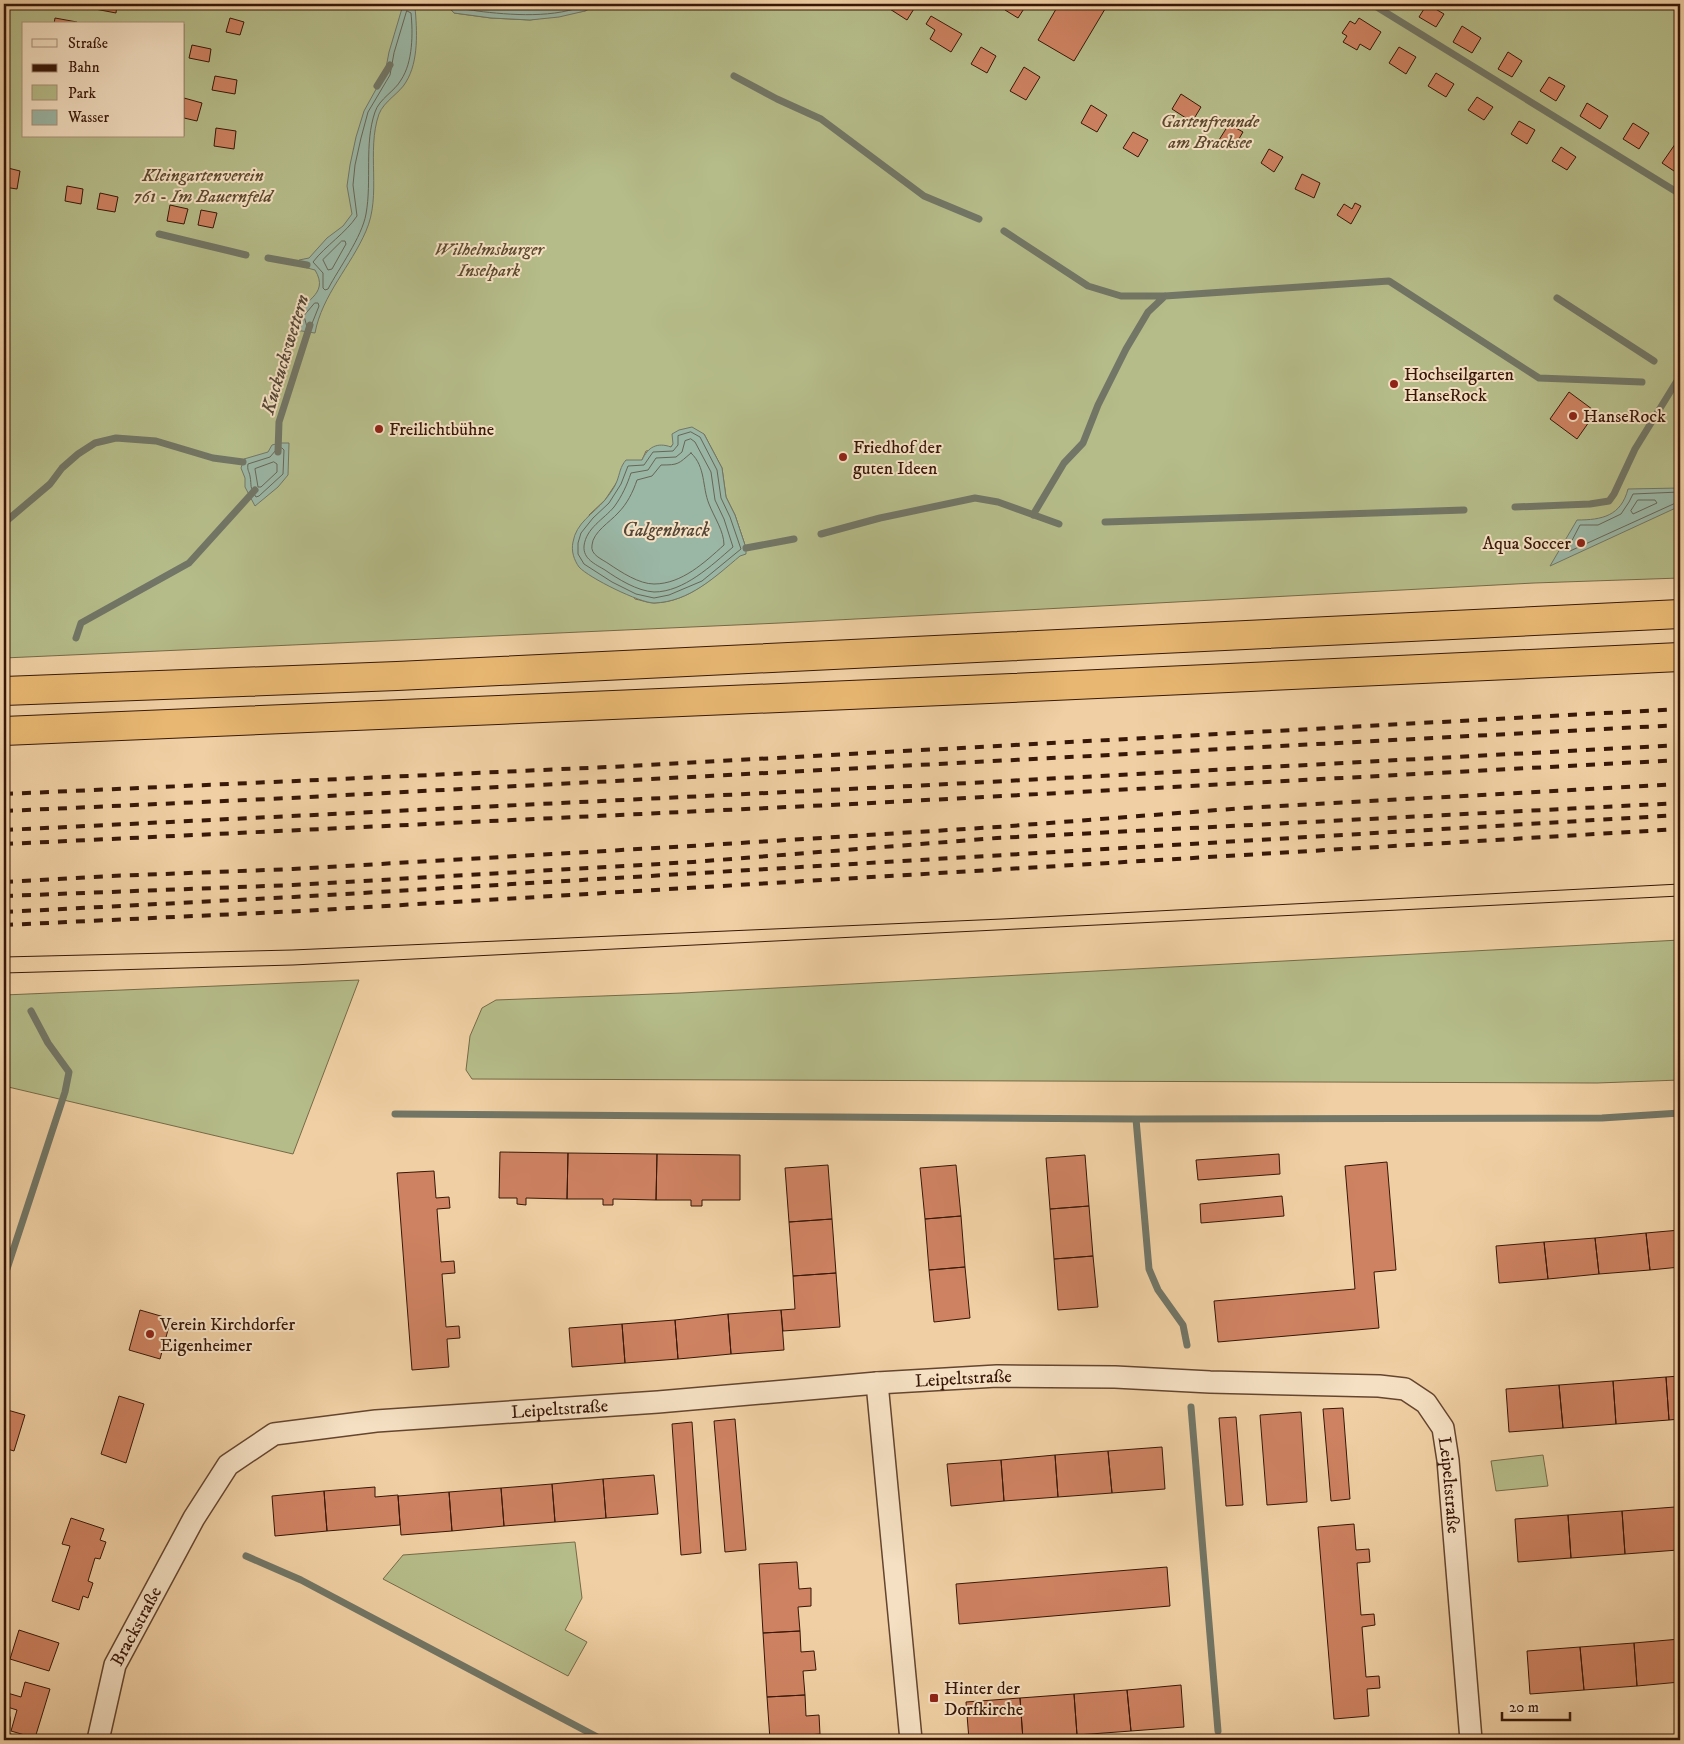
<svg xmlns="http://www.w3.org/2000/svg" width="1684" height="1744" font-family="'IM FELL DW Pica',serif">
  <style>
    .green { fill: #b5bc89; stroke: #766a48; fill-rule: evenodd }
    .water { fill: #9ab6a5; stroke: #727666 }
    .lines { fill: none; stroke-linecap: round; stroke-linejoin: round }
    .shore { stroke: #686656; stroke-width: 1 }
    .stream { stroke: #727666; stroke-width: 7 }
    .building { fill: #ce8261; stroke: #371708 }
    .service-casing { stroke: #65452f; stroke-width: 12 }
    .minor-casing { stroke: #65452f; stroke-width: 24 }
    .trunk-casing { stroke: #371708; stroke-width: 30 }
    .service { stroke: #f5e0c3; stroke-width: 10 }
    .minor { stroke: #f5e0c3; stroke-width: 21 }
    .trunk { stroke: #e8b872; stroke-width: 28 }
    .tram { stroke: #371708; stroke-width: 1 }
    .rail { stroke: #371708; stroke-width: 4; stroke-dasharray: 9 9; stroke-linecap: butt }
    .poi-dot { fill: #8f2418; stroke: #f5e0c3; stroke-width: 2 }
    .labels { text-anchor: middle; stroke-width: 4; stroke-linejoin: round; paint-order: stroke }
    .park-label { font-size: 18px; font-style: italic; fill: #5d492f; stroke: #f5e0c3 }
    .poi-label { font-size: 18px; fill: #371708; stroke: #f5e0c3; text-anchor: start }
    .street-label { font-size: 18px; fill: #371708; stroke: #f5e0c3 }
    .water-label { font-size: 19px; font-style: italic; fill: #554737; stroke: #f5e0c3 }
  </style>
  <rect width="100%" height="100%" fill="#efcfa3"/>
  <filter id="stains"><feTurbulence type="fractalNoise" baseFrequency=".004" numOctaves="4"/><feColorMatrix values="0 0 0 0 .2 0 0 0 0 .09 0 0 0 0 .02 0 0 0 .5 -.17"/></filter>
  <radialGradient id="worn" r=".72"><stop offset=".6" stop-color="#630" stop-opacity="0"/><stop offset="1" stop-color="#630" stop-opacity=".3"/></radialGradient>
  <!-- green -->
  <path class="green" d="M4 4H446L454 13 491 18 530 20 585 11 598 4H1680V578L1534 583 780 623 4 658ZM24 24H184V136H24ZM704 434 722 468 726 497 735 515 746 548C720 572 692 602 654 603 648 603 641 600 635 599L589 515 605 500 617 482 642 460 646 451 671 447 673 444Z
    M1680 940V1080L1597 1083 472 1079 466 1070 470 1036 482 1008 496 1000 682 993Z
    M359 980 293 1154 4 1086V995Z
    M1543 1455 1548 1486 1496 1491 1491 1461Z
    M575 1542 582 1598 565 1630 587 1642 568 1676 383 1579 403 1555Z"/>
  <!-- water -->
  <path class="water" d="M446 4H598L585 11 559 17 530 20 491 18 454 13Z
    M403 5 415 7C417 30 419 61 406 82 400 93 384 101 379 114 366 151 382 195 366 231 351 266 322 295 315 333L295 330 300 325C299 322 298 319 298 317 299 301 331 296 315 270L300 266 299 260 309 258 327 238 343 226 352 214 347 186 350 165 356 137 364 111 385 73 389 52Z
    M692 427 704 434 722 468 726 497 735 515 746 548V554L740 556C715 577 689 602 654 603 640 603 589 578 579 567 574 560 571 551 573 542 576 523 593 514 605 500 609 495 615 487 617 481 620 473 620 467 626 460H642C648 447 657 442 671 447L673 444 672 434 679 430Z
    M280 443H289L288 475 278 487 255 506 245 487V478L241 468 244 459 268 452 272 445Z
    M1680 488V506L1550 566 1577 520C1602 520 1621 516 1628 489Z"/>
  <g class="lines">
    <!-- shore -->
    <path class="shore" d="M452 4C458 10 468 9 477 11 509 15 557 19 587 4
      M474 4 529 8 565 4
      M407 11 411 13C413 33 413 62 401 80 395 91 379 99 375 112 364 144 372 181 366 214 362 237 339 268 328 289L325 290 323 288V273L313 262C326 245 345 234 357 216L353 185 355 165 361 138 368 112 390 75 394 53Z
      M342 241H345L346 244 332 269 328 270 323 260Z
      M315 303H318L319 306 311 326 307 327 304 316Z
      M691 432 700 437 717 470 721 498 730 517 741 549 702 581 669 595 654 598 636 594 612 582 584 564 578 554V543L581 533 593 518 609 503 621 484 628 466 644 465 653 452 673 451 678 445V436Z
      M691 439 695 442 711 472 715 500 724 519 733 547C712 565 684 592 654 592 637 591 618 579 605 570 595 564 583 559 584 546 586 528 604 519 614 507 622 496 627 485 631 473L648 470 656 458 676 457 682 452 685 441Z
      M282 448 284 450 283 474 259 496 256 497C249 486 252 487 250 476 249 471 247 470 248 464L270 457 276 450Z
      M691 453C706 467 702 487 709 504 714 517 724 531 724 545 705 562 682 584 654 584 639 584 621 572 609 564 602 559 590 555 592 545 593 532 610 522 618 513 627 504 633 492 637 480L652 476 661 465C679 465 678 464 691 453Z
      M274 462 277 464V472L261 487H258L255 469Z
      M1680 492 1633 494 1629 502 1621 514 1598 525H1580L1567 550 1570 551 1680 501
      M1638 500H1655L1657 503 1633 514 1631 511Z"/>
    <!-- stream -->
    <path class="stream" d="M1372 4 1680 194
      M734 76 777 99 821 119 924 196 979 219
      M377 86 390 65
      M1004 231 1088 286 1121 296H1165L1389 281 1539 378 1642 382
      M159 234 246 255
      M268 258 307 265
      M1557 298 1654 361
      M278 452 279 422 310 325
      M1515 507 1590 504 1609 501 1614 494 1635 449 1680 376
      M1033 515 1064 463 1083 443 1098 405 1126 349 1148 312 1165 296
      M1105 522 1464 510
      M4 523 50 484 62 468 78 454 95 443 116 438 156 441 213 458 243 462
      M821 534 880 518 975 498 998 502 1059 524
      M746 548 794 539
      M76 638 81 623 189 563 255 490
      M395 1114 1136 1119 1602 1118 1680 1113
      M1136 1119 1149 1269 1158 1290 1183 1325 1187 1345
      M4 1278 65 1092 69 1072 48 1043 31 1011
      M1191 1407 1218 1731
      M246 1556 301 1580 603 1740"/>
  </g>
  <!-- building -->
  <path class="building" d="M96 4H117L116 13 95 9Z
    M882 4H917L907 20Z
    M1009 4H1027L1018 18 1005 10Z
    M1059 4H1108L1074 61 1038 40Z
    M1427 4 1444 14 1436 27 1419 17Z
    M931 16 962 34 951 52 930 39 935 30 926 24Z
    M55 18 77 22V24H54Z
    M230 18 244 22 240 35 226 32Z
    M1359 18 1381 32 1370 50 1360 44 1357 50 1343 42 1347 36 1342 33 1350 21 1355 24Z
    M1462 26 1481 38 1472 53 1453 42Z
    M192 45 211 49 209 62 189 58Z
    M981 47 996 56 987 73 971 64Z
    M1399 47 1416 57 1406 74 1389 63Z
    M1508 52 1522 61 1512 77 1498 69Z
    M1024 67 1040 77 1026 100 1010 91Z
    M1436 73 1454 84 1446 97 1428 86Z
    M215 76 237 80 235 94 212 90Z
    M1549 77 1565 86 1556 101 1540 91Z
    M1181 94 1201 107 1192 122 1172 109Z
    M1477 97 1493 107 1484 120 1468 110Z
    M184 98 202 103 197 121 184 118Z
    M1587 103 1608 116 1600 129 1580 116Z
    M1091 105 1107 115 1097 132 1081 123Z
    M1519 121 1535 130 1527 144 1511 134Z
    M1633 123 1649 133 1639 149 1623 139Z
    M1229 124 1243 132 1233 149 1219 140Z
    M216 128 236 131 234 149 214 146Z
    M1133 132 1148 140 1138 157 1123 148Z
    M1678 140 1680 142V168L1677 173 1662 163Z
    M1561 147 1576 157 1567 170 1552 161Z
    M1269 149 1283 157 1274 172 1261 163Z
    M4 167 20 171 17 189 4 187Z
    M1302 174 1320 183 1314 198 1295 189Z
    M67 186 83 189 81 204 65 201Z
    M100 193 118 197 115 212 97 209Z
    M1355 203 1361 206 1351 224 1337 215 1344 204 1352 209Z
    M170 205 188 209 184 224 167 221Z
    M201 210 217 213 213 228 198 225Z
    M1569 392 1596 412 1577 439 1550 419Z
    M500 1152 568 1153 567 1199 526 1198V1205L517 1204V1198H499Z
    M568 1153 657 1154 656 1200 613 1199V1205H603V1199H567Z
    M657 1154 740 1155V1200H702V1206H691V1200H656Z
    M1279 1154 1280 1174 1198 1180 1196 1160Z
    M1085 1155 1089 1206 1050 1209 1046 1158Z
    M1387 1162 1396 1270 1374 1272 1379 1328 1218 1342 1214 1301 1355 1289 1345 1166Z
    M828 1165 832 1219 789 1222 785 1168Z
    M956 1165 961 1216 925 1219 920 1168Z
    M434 1171 436 1198 449 1197 450 1208 437 1209 441 1262 454 1261 455 1273 442 1274 446 1327 459 1326 460 1338 447 1339 449 1367 412 1370 397 1173Z
    M1282 1196 1284 1216 1201 1223 1200 1204Z
    M1089 1206 1093 1256 1054 1259 1050 1209Z
    M961 1216 965 1267 929 1270 925 1219Z
    M832 1219 836 1273 793 1276 789 1222Z
    M1680 1230V1267L1650 1270 1646 1233Z
    M1646 1233 1650 1270 1599 1274 1595 1238Z
    M1595 1238 1599 1274 1548 1279 1544 1242Z
    M1544 1242 1548 1279 1499 1283 1496 1246Z
    M1093 1256 1098 1307 1058 1310 1054 1259Z
    M965 1267 970 1318 934 1322 929 1270Z
    M836 1273 840 1327 783 1331 781 1310 795 1309 793 1276Z
    M140 1310 171 1319 160 1359 129 1350Z
    M781 1310 784 1350 731 1354 728 1314Z
    M728 1314 731 1354 678 1359 675 1320Z
    M675 1320 678 1359 625 1363 622 1324Z
    M622 1324 625 1363 572 1367 569 1328Z
    M1680 1376V1419L1669 1420 1666 1377Z
    M1666 1377 1669 1420 1616 1424 1613 1381Z
    M1613 1381 1616 1424 1563 1428 1559 1385Z
    M1559 1385 1563 1428 1509 1432 1506 1389Z
    M119 1396 144 1404 126 1463 101 1454Z
    M1343 1408 1350 1499 1331 1501 1323 1409Z
    M4 1409 25 1415 14 1451 4 1448Z
    M1301 1412 1307 1502 1267 1505 1260 1415Z
    M1236 1417 1243 1505 1226 1506 1219 1418Z
    M735 1419 746 1550 725 1552 714 1421Z
    M692 1422 701 1553 681 1555 672 1424Z
    M1162 1447 1165 1489 1112 1493 1108 1451Z
    M1108 1451 1112 1493 1058 1497 1055 1455Z
    M1055 1455 1058 1497 1004 1501 1001 1460Z
    M1001 1460 1004 1501 951 1506 947 1464Z
    M654 1475 658 1514 606 1518 603 1479Z
    M603 1479 606 1518 555 1522 552 1484Z
    M552 1484 555 1522 504 1526 501 1488Z
    M375 1487V1497L398 1495 400 1525 327 1531 324 1491Z
    M501 1488 504 1526 452 1531 449 1492Z
    M324 1491 327 1531 275 1536 272 1496Z
    M449 1492 452 1531 401 1535 398 1496Z
    M1675 1507 1678 1550 1625 1554 1622 1511Z
    M1675 1507H1680V1550H1678Z
    M1622 1511 1625 1554 1571 1558 1568 1515Z
    M1568 1515 1571 1558 1518 1562 1515 1519Z
    M71 1518 104 1529 100 1540 106 1542 100 1559 95 1558 88 1581 93 1583 88 1598 83 1596 79 1610 52 1601 70 1546 62 1544Z
    M1354 1524 1356 1550 1369 1549 1370 1562 1357 1563 1361 1615 1374 1614 1375 1625 1362 1627 1366 1677 1379 1676 1380 1688 1367 1689 1369 1716 1334 1719 1318 1527Z
    M797 1562 799 1589 811 1588V1606L798 1607 800 1631 763 1633 759 1564Z
    M1167 1567 1170 1606 959 1624 956 1584Z
    M19 1630 59 1643 49 1671 10 1659Z
    M800 1631 801 1652 814 1651 816 1670 803 1671 805 1695 767 1697 763 1633Z
    M1680 1639V1682L1637 1686 1634 1643Z
    M1634 1643 1637 1686 1584 1690 1580 1647Z
    M1580 1647 1584 1690 1530 1694 1527 1651Z
    M25 1682 50 1689 35 1738 11 1731 17 1710 4 1706V1692L21 1697Z
    M1181 1685 1184 1727 1131 1731 1127 1690Z
    M1127 1690 1131 1731 1077 1735 1074 1694Z
    M1074 1694 1077 1735 1023 1740 1020 1698Z
    M805 1695 806 1716 819 1715 820 1734 808 1735V1740H770L767 1697Z
    M1020 1698 1023 1740H969L966 1702Z"/>
  <g class="lines">
    <!-- service casing -->
    <g class="service-casing">
      <path id="service" d="M4 1718 5 1719 4 1736 10 1740"/>
    </g>
    <!-- minor casing -->
    <g class="minor-casing">
      <g id="minor">
        <path d="M877 1383 911 1740"/>
        <path id="s1" d="M98 1740 115 1665 194 1518 228 1465 274 1434 376 1421 658 1402 877 1383 997 1376 1115 1377 1210 1382 1379 1386 1405 1389 1426 1403 1443 1428 1448 1460 1471 1740"/>
      </g>
    </g>
    <!-- trunk casing -->
    <g class="trunk-casing">
      <path id="trunk" d="M4 691 397 676 1680 614
        M4 731 989 689 1680 657"/>
    </g>
    <!-- service -->
    <use href="#service" class="service"/>
    <!-- minor -->
    <use href="#minor" class="minor"/>
    <!-- trunk -->
    <use href="#trunk" class="trunk"/>
    <!-- tram -->
    <path class="tram" d="M4 957 292 950 1002 919 1680 884
      M4 973 293 965 1680 896"/>
    <!-- rail -->
    <path class="rail" d="M4 794 609 767 1680 709
      M4 811 290 798 1680 725
      M4 830 931 785 1680 745
      M4 844 852 804 1680 760
      M4 882 111 876 293 869 691 846 997 827 1244 808 1680 784
      M4 896 293 885 693 862 997 838 1680 803
      M4 912 294 897 1680 815
      M4 925 301 911 1680 829"/>
  </g>
  <!-- markers -->
  <g class="poi-dot">
    <circle cx="1394" cy="384" r="5"/>
    <circle cx="1573" cy="416" r="5"/>
    <circle cx="379" cy="429" r="5"/>
    <circle cx="843" cy="457" r="5"/>
    <circle cx="1581" cy="543" r="5"/>
    <circle cx="150" cy="1334" r="5"/>
    <rect x="929" y="1693" width="10" height="10" rx="2.5"/>
  </g>
  <g class="labels">
    <!-- park labels -->
    <g class="park-label">
      <text x="1210" y="127">Gartenfreunde<tspan x="1210" dy="21">am Bracksee</tspan></text>
      <text x="203" y="181">Kleingartenverein<tspan x="203" dy="21">761 - Im Bauernfeld</tspan></text>
      <text x="489" y="255">Wilhelmsburger<tspan x="489" dy="21">Inselpark</tspan></text>
    </g>
    <!-- poi labels -->
    <g class="poi-label">
      <text x="1404" y="380">Hochseilgarten<tspan x="1404" dy="21">HanseRock</tspan></text>
      <text x="1583" y="422">HanseRock</text>
      <text x="389" y="435">Freilichtbühne</text>
      <text x="853" y="453">Friedhof der<tspan x="853" dy="21">guten Ideen</tspan></text>
      <text x="1571" y="549" text-anchor="end">Aqua Soccer</text>
      <text x="160" y="1330">Verein Kirchdorfer<tspan x="160" dy="21">Eigenheimer</tspan></text>
      <text x="944" y="1694">Hinter der<tspan x="944" dy="21">Dorfkirche</tspan></text>
    </g>
    <!-- street labels -->
    <g class="street-label">
      <text dy="6" stroke="none"><textPath href="#s1" startOffset="1054">Leipeltstraße</textPath></text>
      <text dy="6" stroke="none"><textPath href="#s1" startOffset="649">Leipeltstraße</textPath></text>
      <text dy="6" stroke="none"><textPath href="#s1" startOffset="1609">Leipeltstraße</textPath></text>
      <text dy="6" stroke="none"><textPath href="#s1" startOffset="121">Brackstraße</textPath></text>
    </g>
    <!-- water labels -->
    <g class="water-label">
      <text transform="translate(284 354) rotate(-73)" y="7">Kuckuckswettern</text>
      <text x="666" y="536">Galgenbrack</text>
    </g>
  </g>
  <!-- margin -->
  <rect width="1684" height="1744" fill="none" stroke="#efcfa3" stroke-width="20"/>
  <rect x="5" y="5" width="1674" height="1734" fill="none" stroke="#371708" stroke-width="2.5"/>
  <rect x="10" y="10" width="1664" height="1724" fill="none" stroke="#371708"/>
  <!-- legend -->
  <rect x="22" y="22" width="162" height="115" fill="#f5e0c3" stroke="#a99078"/>
  <rect x="32" y="39" width="25" height="8" fill="#f5e0c3" stroke="#a99078"/>
  <text x="68" y="48" font-size="15" fill="#371708">Straße</text>
  <rect x="32" y="64" width="25" height="8" fill="#371708" stroke="#a99078"/>
  <text x="68" y="72" font-size="15" fill="#371708">Bahn</text>
  <rect x="32" y="85" width="25" height="15" fill="#b5bc89" stroke="#a99078"/>
  <text x="68" y="98" font-size="15" fill="#371708">Park</text>
  <rect x="32" y="110" width="25" height="15" fill="#9ab6a5" stroke="#a99078"/>
  <text x="68" y="122" font-size="15" fill="#371708">Wasser</text>
  <!-- scale -->
  <path d="M1502 1712v8h68v-8" fill="none" stroke="#371708" stroke-width="2.5"/>
  <text x="1509" y="1712" font-size="15" fill="#371708" stroke="#f5e0c3" stroke-width="4" paint-order="stroke">20 m</text>
  <rect width="100%" height="100%" filter="url(#stains)"/>
  <rect width="100%" height="100%" fill="url(#worn)"/>
</svg>
